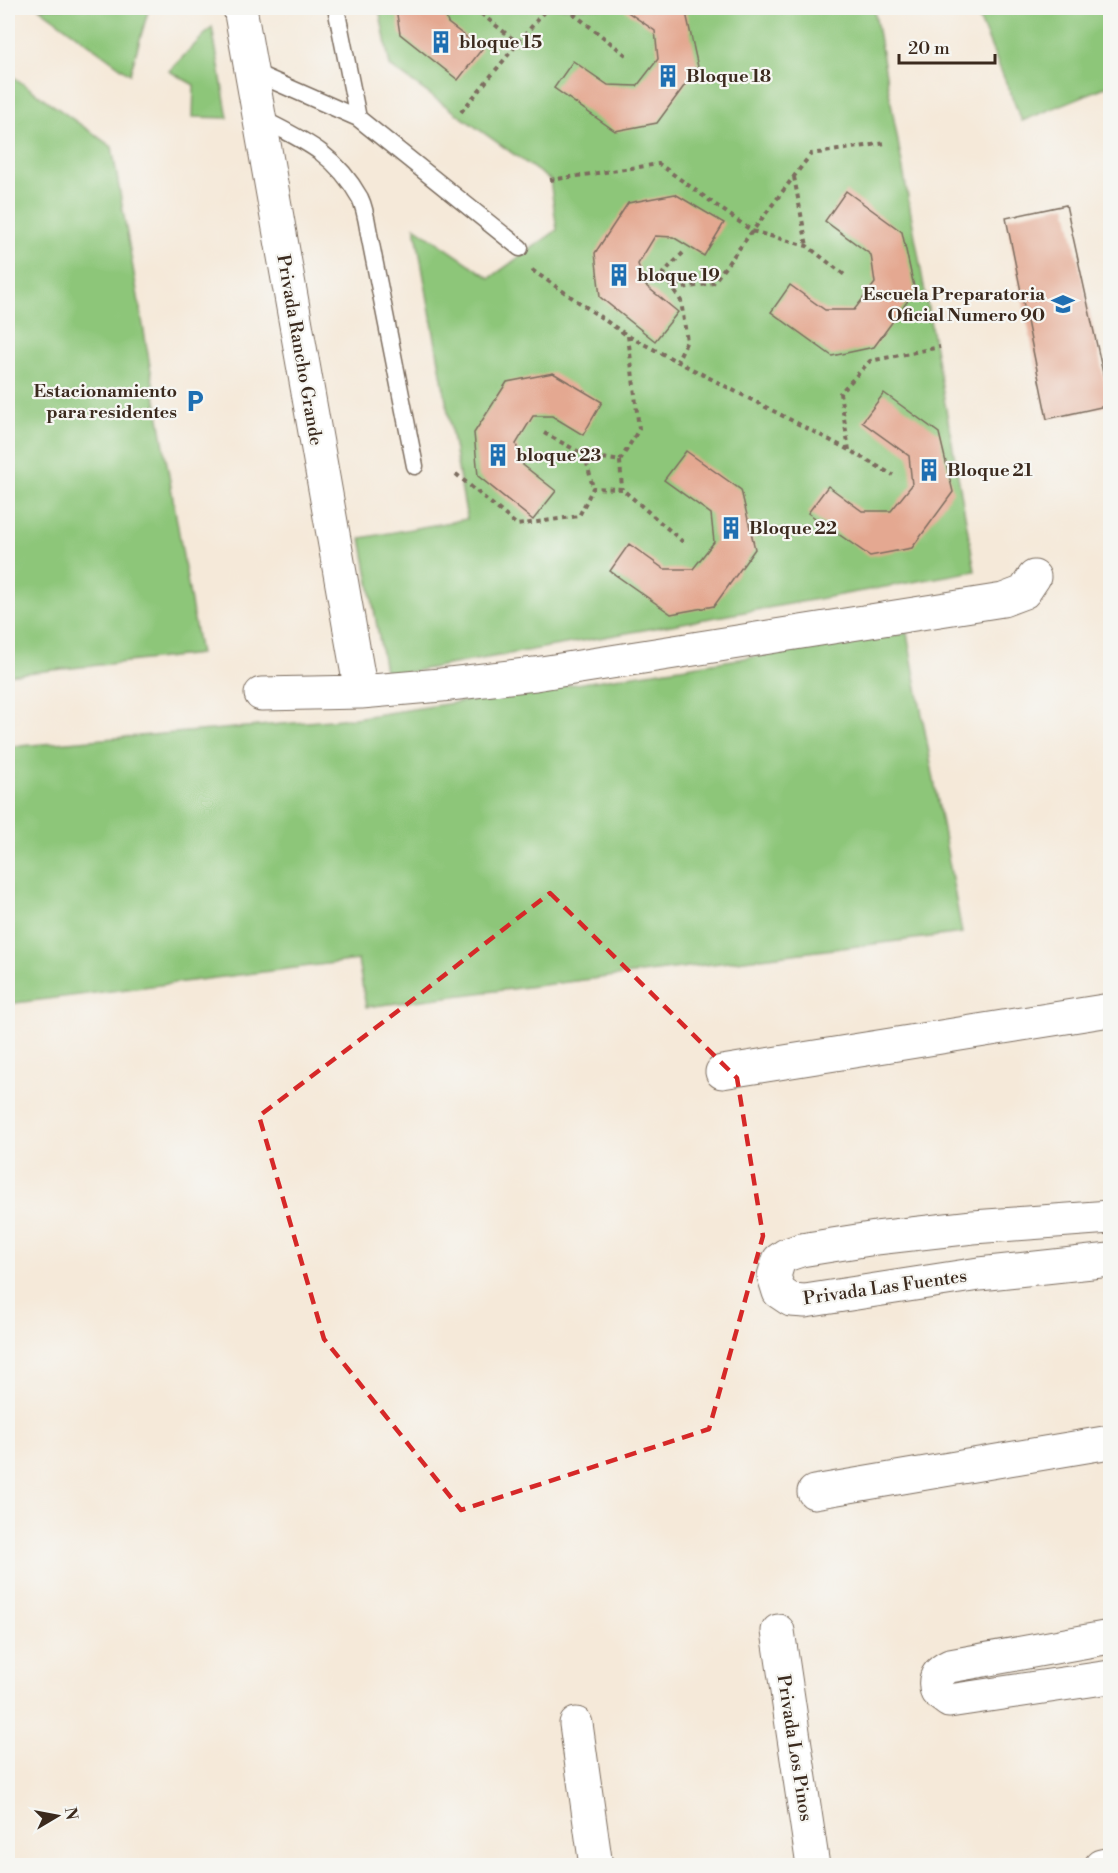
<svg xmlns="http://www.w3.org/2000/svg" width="1118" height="1873" font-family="'Libre Bodoni',serif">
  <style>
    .green { fill: #8dc679; stroke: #64784c; stroke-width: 1.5 }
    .building { fill: #e4a891 }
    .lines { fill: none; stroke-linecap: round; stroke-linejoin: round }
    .service-casing { stroke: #7c6d5f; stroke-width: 19 }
    .minor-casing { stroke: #7c6d5f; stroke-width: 35 }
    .path { stroke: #7c6d5f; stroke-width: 4; stroke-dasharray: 4.5 4.5; stroke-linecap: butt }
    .service { stroke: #fff; stroke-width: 16 }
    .minor { stroke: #fff; stroke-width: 33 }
    .marked { fill: none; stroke: #d62828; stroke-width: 4.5; stroke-dasharray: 12 8; stroke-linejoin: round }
    .labels { text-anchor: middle; stroke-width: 4.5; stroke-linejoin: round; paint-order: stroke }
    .poi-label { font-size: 18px; font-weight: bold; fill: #3b2a1e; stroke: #f6f6f2; text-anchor: start }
    .street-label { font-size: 18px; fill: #3b2a1e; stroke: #f6f6f2 }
  </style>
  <rect width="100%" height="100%" fill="#f6f6f2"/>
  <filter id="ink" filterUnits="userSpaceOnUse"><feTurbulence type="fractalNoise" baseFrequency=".0167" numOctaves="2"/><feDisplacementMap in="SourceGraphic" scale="12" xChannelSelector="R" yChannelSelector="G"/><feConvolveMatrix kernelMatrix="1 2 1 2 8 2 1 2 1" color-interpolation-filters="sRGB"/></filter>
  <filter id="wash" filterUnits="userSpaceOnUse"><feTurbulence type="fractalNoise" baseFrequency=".008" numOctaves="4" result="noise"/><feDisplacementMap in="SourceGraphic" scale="24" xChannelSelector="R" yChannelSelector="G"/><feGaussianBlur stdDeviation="1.35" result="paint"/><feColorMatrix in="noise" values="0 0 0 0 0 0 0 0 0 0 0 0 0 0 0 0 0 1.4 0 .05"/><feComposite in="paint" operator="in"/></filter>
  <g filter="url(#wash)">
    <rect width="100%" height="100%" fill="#f5e9d9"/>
    <!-- green -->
    <path class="green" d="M39 8H149L130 74Z
      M379 8H874L975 571 386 676 361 538 467 519 415 227 490 278 557 230 550 180 390 66Z
      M975 8H1110V85L1022 121Z
      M212 27 228 118 193 117 194 85 169 71Z
      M8 73 112 147 200 654 8 675Z
      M907 633 962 933 366 1007 358 960 8 1004V747L355 718Z"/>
    <g id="blocks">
      <!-- building -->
      <path class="building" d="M396 8H443L448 23 482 49 458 80 400 34Z
        M622 8H685L698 67 657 123 615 131 554 88 573 61 608 85 637 86 658 59 655 31Z
        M846 191 902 232 915 291 874 347 832 356 771 312 790 285 825 310H854L875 283 871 255 825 221Z
        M675 194 724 223 704 256 673 237 655 236 638 264 645 285 678 312 655 341 600 297 595 253 628 203Z
        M1066 205 1110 405 1047 419 1006 218Z
        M553 373 602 402 583 435 552 416H533L516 444 523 465 556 491 533 520 478 476 474 433 507 382Z
        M884 393 939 433 953 492 912 548 870 556 808 513 828 486 862 511H891L912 485 909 456 862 422Z
        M686 451 741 490 755 549 714 606 671 614 610 571 629 544 664 569H693L714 542 711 514 664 480Z"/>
    </g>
  </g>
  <g filter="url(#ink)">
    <use href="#blocks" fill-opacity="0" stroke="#7c6d5f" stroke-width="1.5"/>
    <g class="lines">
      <!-- service casing -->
      <g class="service-casing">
        <path id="service" d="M336 8 358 118
          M253 72 358 118 520 248
          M260 118C303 140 335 153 360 198 365 208 367 222 369 234L415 466"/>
      </g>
      <!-- minor casing -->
      <g class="minor-casing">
        <path id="minor" d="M240 8 361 692
          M261 694 361 692 441 685 535 674 1003 600 1024 592 1034 577
          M722 1072 1110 1010
          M1110 1217 973 1227 876 1238 801 1250 786 1255 779 1260 774 1276 779 1292 791 1300 805 1301 979 1274 1110 1260
          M814 1492 1110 1442
          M778 1631 813 1866
          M1110 1637 950 1666C937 1672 933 1678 937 1692L949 1701 1110 1677
          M576 1724 596 1866
          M1101 1866 1110 1864"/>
      </g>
      <!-- path -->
      <path class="path" d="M474 8 518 43
        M566 8 626 55
        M461 112 547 8
        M794 177 807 246
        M550 180 659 164 752 231 807 246 846 276
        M683 253 663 273 683 288 713 283 811 154 886 143
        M532 270 628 336 849 450 893 475
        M665 276 681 301 687 341 677 361
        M544 433 585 455 593 488
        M849 450 840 393 870 361 940 347
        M585 455 620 461 639 429 628 336
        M620 461 622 489
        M456 474 517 525 579 516 593 488 622 489 683 542"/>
      <!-- service -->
      <use href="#service" class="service"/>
      <!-- minor -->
      <use href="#minor" class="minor"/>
    </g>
  </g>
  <!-- marked area -->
  <path class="marked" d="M550 893 737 1078 763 1236 709 1429 461 1510 324 1339 259 1116 415 998Z"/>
  <!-- icons -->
  <defs>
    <g id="building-bare" transform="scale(1.8)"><path d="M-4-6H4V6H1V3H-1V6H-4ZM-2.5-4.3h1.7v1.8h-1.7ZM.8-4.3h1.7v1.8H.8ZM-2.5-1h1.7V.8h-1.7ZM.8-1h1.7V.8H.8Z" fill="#1f6fb2" stroke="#f6f6f2" stroke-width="2.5" paint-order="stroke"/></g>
    <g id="school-bare" transform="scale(1.8)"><path d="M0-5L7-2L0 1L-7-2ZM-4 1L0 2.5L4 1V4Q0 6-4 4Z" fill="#1f6fb2" stroke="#f6f6f2" stroke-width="2.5" paint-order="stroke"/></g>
    <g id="parking-bare" transform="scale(1.8)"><path d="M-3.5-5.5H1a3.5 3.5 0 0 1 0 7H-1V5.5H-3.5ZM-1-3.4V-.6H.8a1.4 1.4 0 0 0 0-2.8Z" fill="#1f6fb2" stroke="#f6f6f2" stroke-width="2.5" paint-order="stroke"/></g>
  </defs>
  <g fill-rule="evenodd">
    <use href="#building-bare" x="441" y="42"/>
    <use href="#building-bare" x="668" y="76"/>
    <use href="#building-bare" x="619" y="275"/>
    <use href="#school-bare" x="1063" y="304"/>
    <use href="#parking-bare" x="195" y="401"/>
    <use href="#building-bare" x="498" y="455"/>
    <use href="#building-bare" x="929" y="470"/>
    <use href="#building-bare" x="731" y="528"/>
  </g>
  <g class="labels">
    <!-- poi labels -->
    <g class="poi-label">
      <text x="459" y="48">bloque 15</text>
      <text x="686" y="82">Bloque 18</text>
      <text x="637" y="281">bloque 19</text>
      <text x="1045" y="300" text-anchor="end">Escuela Preparatoria<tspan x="1045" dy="21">Oficial Numero 90</tspan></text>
      <text x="177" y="397" text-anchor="end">Estacionamiento<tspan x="177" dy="21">para residentes</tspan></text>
      <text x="516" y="461">bloque 23</text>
      <text x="947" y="476">Bloque 21</text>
      <text x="749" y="534">Bloque 22</text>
    </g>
    <!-- street labels -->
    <g class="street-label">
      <text transform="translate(300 350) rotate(80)" y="6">Privada Rancho Grande</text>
      <text transform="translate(885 1287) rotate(-8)" y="6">Privada Las Fuentes</text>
      <text transform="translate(795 1748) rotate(81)" y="6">Privada Los Pinos</text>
    </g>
  </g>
  <!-- margin -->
  <rect width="1118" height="1873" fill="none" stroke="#f6f6f2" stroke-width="30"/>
  <!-- north arrow -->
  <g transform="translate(57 1816) rotate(80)" stroke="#f6f6f2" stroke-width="4.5" paint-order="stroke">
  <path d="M0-4.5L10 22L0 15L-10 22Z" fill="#3b2a1e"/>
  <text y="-9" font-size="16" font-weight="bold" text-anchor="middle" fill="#3b2a1e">N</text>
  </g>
  <!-- scale -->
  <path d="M899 54v9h96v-9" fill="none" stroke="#3b2a1e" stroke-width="3"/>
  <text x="908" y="54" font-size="18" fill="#3b2a1e" stroke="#f6f6f2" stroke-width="4.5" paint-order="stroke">20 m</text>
</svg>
